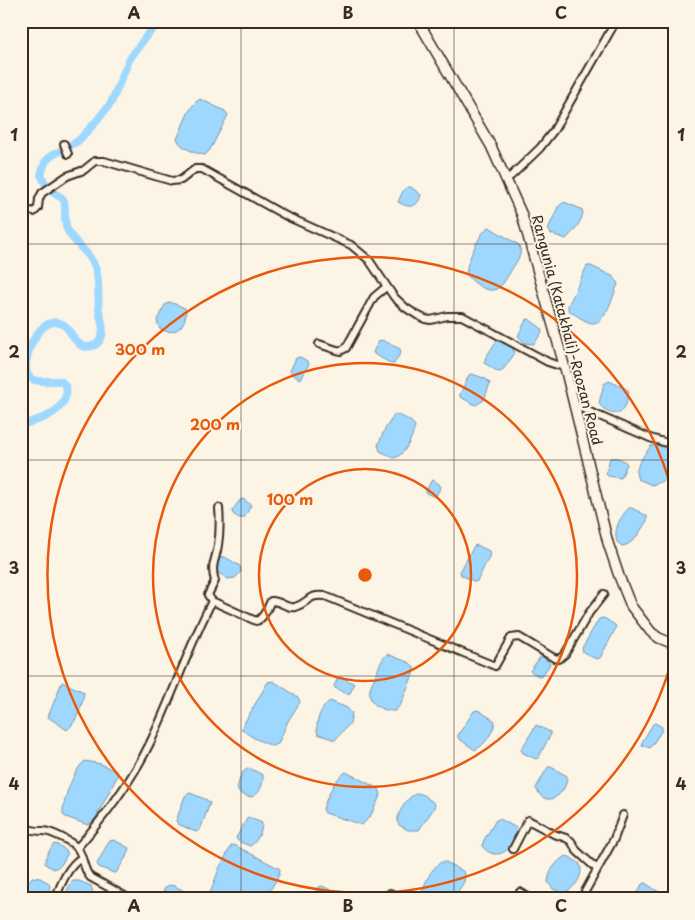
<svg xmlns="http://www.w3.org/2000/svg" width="695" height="920" font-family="'Playpen Sans',sans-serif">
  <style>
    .water { fill: #9fd8ff; stroke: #7792a5 }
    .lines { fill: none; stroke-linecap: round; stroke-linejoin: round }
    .canal { stroke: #9fd8ff; stroke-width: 8 }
    .street-casing { stroke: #3b2a1e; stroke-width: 10 }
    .secondary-casing { stroke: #3b2a1e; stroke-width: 12 }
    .street { stroke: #fcf5e5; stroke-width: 6 }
    .secondary { stroke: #fcf5e5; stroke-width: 9 }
    .grid { fill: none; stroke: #3b2a1e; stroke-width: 1; stroke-opacity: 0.55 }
    .ring { fill: none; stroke: #e8590c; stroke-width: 2.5 }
    .labels { text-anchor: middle; stroke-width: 4; stroke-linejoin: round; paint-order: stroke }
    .street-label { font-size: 14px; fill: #3b2a1e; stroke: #fcf5e5 }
    .centre { fill: #e8590c; stroke: #fcf5e5; stroke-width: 2.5 }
    .ring-label { font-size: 15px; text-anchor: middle; font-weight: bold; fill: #e8590c; stroke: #fcf5e5; stroke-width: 4; stroke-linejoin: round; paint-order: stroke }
    .neatline { fill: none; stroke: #3b2a1e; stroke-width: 2 }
    .grid-label { font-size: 16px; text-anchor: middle; font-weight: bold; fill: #3b2a1e }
  </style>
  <rect width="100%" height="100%" fill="#fcf5e5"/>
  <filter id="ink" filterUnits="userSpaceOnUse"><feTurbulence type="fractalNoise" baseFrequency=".02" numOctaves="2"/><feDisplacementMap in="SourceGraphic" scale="10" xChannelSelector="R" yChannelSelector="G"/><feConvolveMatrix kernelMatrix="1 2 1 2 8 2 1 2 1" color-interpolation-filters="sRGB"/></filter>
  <g filter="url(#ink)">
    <!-- water -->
    <path class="water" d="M200 99 225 111 228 115 210 150 205 155C195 153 182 149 177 139 183 127 188 106 200 99Z
      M408 187H411L421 195C417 209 409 208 398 202L403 191Z
      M564 202 581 209 583 212C582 222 573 232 566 239L551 234 548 229 558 207Z
      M489 227 519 245C523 254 517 261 512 269 503 284 497 298 478 285 474 282 469 279 467 274 464 266 481 230 489 227Z
      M587 266H591L614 277 618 284C614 293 606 323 593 323 586 323 575 314 568 310V306Z
      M170 302 185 308C189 320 177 340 159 328L157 320 165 305Z
      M529 319 541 328 542 332 534 344 525 343 518 336 526 320Z
      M382 340 400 349 401 352 394 364H392L374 354 373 352 379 341Z
      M497 340 512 347 515 353 502 371 499 372 484 363 486 357Z
      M300 357 307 361 309 364 300 379 292 374 290 371 296 358Z
      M472 374 486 379 490 383 484 400 476 405 460 397V394L469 375Z
      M609 381 625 388 629 391 626 405 620 413C612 414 602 410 599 403L604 384Z
      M394 415C401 415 411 420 415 426 413 436 405 456 394 458L380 451 378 445 384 431Z
      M657 445 671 450 674 453V459L664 481 652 485 638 479C632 469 645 454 651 446Z
      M610 458C616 457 624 459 627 464L621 478 608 476 606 474Z
      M433 480 439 484 441 487 435 497 426 493V491L431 481Z
      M243 499 251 505 244 518H239L233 514 232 511 240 500Z
      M629 508H632L647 516V521C641 529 634 545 622 546L617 542C613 530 620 517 629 508Z
      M477 545 489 551 490 555 477 581 475 582 461 575 460 572 474 546Z
      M221 557H225L240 566 241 572 235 578 228 579 214 570Z
      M604 618 615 625 616 628 600 658 596 659 583 652 582 648 599 619Z
      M387 654 410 663 414 667V672L401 704 395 711C383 711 367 705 370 689 371 684 374 679 376 674 379 667 381 660 387 654Z
      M541 656 548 661 550 664 542 676 540 677 530 671Z
      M341 677 353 683 354 685 350 693 347 694 335 688 334 686 338 678Z
      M273 681 298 697 300 702 288 721 278 744 272 746 254 738 242 730V727L265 687 268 682Z
      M62 682 84 692C83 704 77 722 67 730L48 717Z
      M330 701 347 708 352 713 350 723 335 740 318 734C314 725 321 706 330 701Z
      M478 710 495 721C494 732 484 746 475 750L458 738V735L474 711Z
      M655 723 662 727V730L650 748 642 745V742L653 724Z
      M536 725 550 732 551 734 538 758 536 759 523 753 521 750Z
      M85 761 101 764 117 772 118 775 95 819 88 825 66 817 63 815C62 801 74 769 85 761Z
      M548 767H551L567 776C568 792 546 812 536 788Z
      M249 768 263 775C264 787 256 802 244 795 241 794 239 793 238 791 236 786 241 776 243 772Z
      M346 772 379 789 381 794 371 815 362 825 325 813 323 809C327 797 335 778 346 772Z
      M190 793 207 800 210 803 200 830 196 832 178 824 176 821 185 796Z
      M418 793 424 795 435 804 434 808 419 830H408L399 825 397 821C399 811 407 796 418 793Z
      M248 817 262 823C262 832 257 842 250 846L238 841 236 838Z
      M500 819 518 829C516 847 497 865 482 846L484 840 496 820Z
      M114 840 129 848 126 857 116 873H114L99 867 97 864 109 841Z
      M56 844 63 848 68 853 61 865 54 869 45 864C45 857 49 851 53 845Z
      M234 845 280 869 279 875 265 899H208L219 869 231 846Z
      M565 856 570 857 580 864C584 876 575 888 564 893L553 889 548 882C549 871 556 862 565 856Z
      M441 862H446L464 872 465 874 464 882 453 899H425L422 893C425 882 431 869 441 862Z
      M32 877 40 878 49 883 50 887 45 899H22L28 883Z
      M73 881H79L91 886 93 892 90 899H64L70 884Z
      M645 883 659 892 658 899H635L642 884Z
      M169 885 175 886 192 895V899H160L165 888Z
      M322 886C329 889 337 892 341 899H311L317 888Z"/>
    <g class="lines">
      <!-- canal -->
      <path class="canal" d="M21 425C37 420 58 416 65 398 68 391 67 387 61 381 44 380 21 388 27 358 30 343 44 313 64 325 73 332 76 351 92 346 97 345 100 341 102 336 105 327 100 318 99 310 97 290 102 272 88 255 81 247 71 239 67 229 63 220 67 204 63 199 61 197 57 195 54 193 47 188 44 182 41 175L45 162 51 156 78 141 94 124 111 103 129 60 147 35 161 21"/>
      <!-- street casing -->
      <g class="street-casing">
        <path id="street" d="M64 144 68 154
          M506 178 511 176 540 148 554 130 616 21
          M21 209 34 212 38 208 39 199 42 193 67 176 84 170 95 161H104L172 181 181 180 195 169H202L286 216 351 245 369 260 394 297 406 308 417 315 425 319 431 320 447 316H462L548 362 557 365 564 364
          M319 344 340 351 346 348 374 297 386 287
          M574 405 650 438 674 445
          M212 601 208 595 215 581C210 565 216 560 218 545 220 533 220 520 219 508
          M21 826C30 830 34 831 43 831 51 831 73 842 78 849 84 858 83 869 90 877L130 899
          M77 848C106 815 132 781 151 741 173 695 189 646 212 601L256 621C264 619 267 608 271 601 280 600 286 609 295 607 309 603 307 594 325 596L495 666 511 638 519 637 554 658 559 659 565 654 589 613 604 594
          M513 849 528 820 554 834 566 838 571 841 577 851 597 869
          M520 892 531 899
          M390 893 401 899
          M55 899C61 884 68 866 81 858
          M581 899 614 839 623 815"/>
      </g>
      <!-- secondary casing -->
      <g class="secondary-casing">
        <path id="secondary" d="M418 21 491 146 522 215 566 372 608 543 619 576 631 606 651 632 659 638 674 644"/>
      </g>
      <!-- street -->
      <use href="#street" class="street"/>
      <!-- secondary -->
      <use href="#secondary" class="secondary"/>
    </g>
  </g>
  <!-- grid -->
  <path class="grid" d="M241 21V899M454 21V899M21 244H674M21 460H674M21 676H674"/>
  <!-- distance rings -->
  <g class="ring">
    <circle cx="365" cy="575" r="106"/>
    <circle cx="365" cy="575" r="212"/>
    <path d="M674 652A318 318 0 1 1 674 498"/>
  </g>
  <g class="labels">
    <!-- street labels -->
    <g class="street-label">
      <text transform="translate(567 330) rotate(75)" y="5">Rangunia (Katakhali)-Raozan Road</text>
    </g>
  </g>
  <circle cx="365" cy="575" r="8" class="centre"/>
  <g class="ring-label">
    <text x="140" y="355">300 m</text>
    <text x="215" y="430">200 m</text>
    <text x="290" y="505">100 m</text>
  </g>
  <!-- margin -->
  <rect width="695" height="920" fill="none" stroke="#fcf5e5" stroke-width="55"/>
  <rect x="28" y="28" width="640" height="864" class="neatline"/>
  <g class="grid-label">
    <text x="134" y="19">A</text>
    <text x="348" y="19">B</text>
    <text x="561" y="19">C</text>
    <text x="14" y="141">1</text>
    <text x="681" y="141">1</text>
    <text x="14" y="358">2</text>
    <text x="681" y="358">2</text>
    <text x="14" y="574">3</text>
    <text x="681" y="574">3</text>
    <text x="14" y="790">4</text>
    <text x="681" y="790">4</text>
    <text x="134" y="912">A</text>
    <text x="348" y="912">B</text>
    <text x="561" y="912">C</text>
  </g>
</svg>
